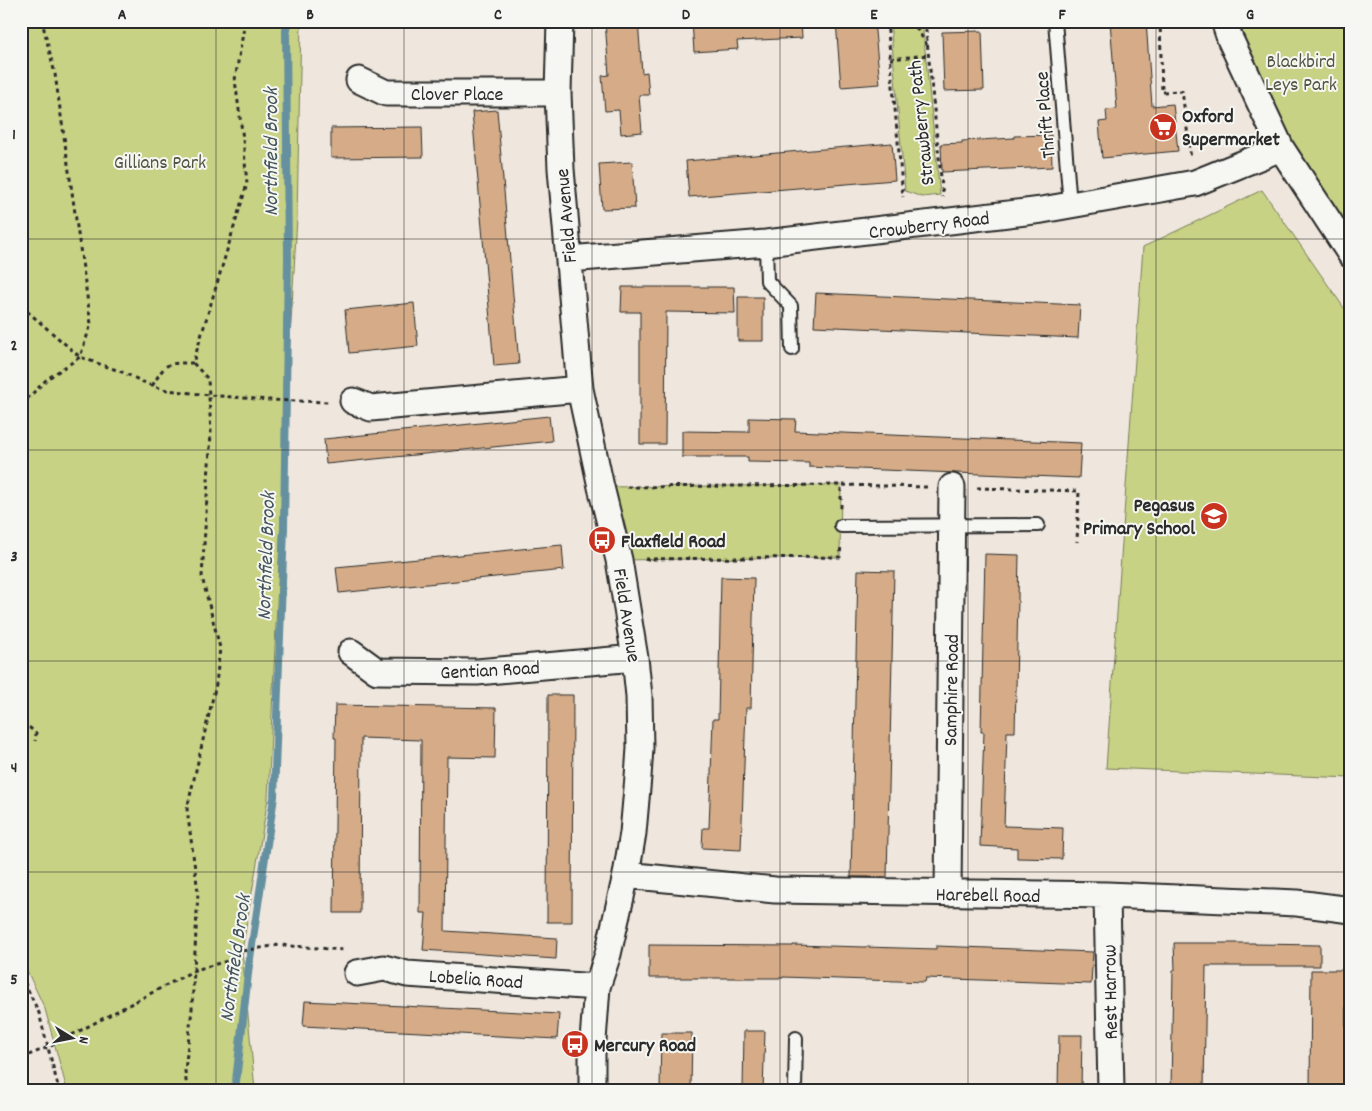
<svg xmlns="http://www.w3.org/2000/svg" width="1372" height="1111" font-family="Dekko,sans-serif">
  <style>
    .green { fill: #c7d285; stroke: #797e58 }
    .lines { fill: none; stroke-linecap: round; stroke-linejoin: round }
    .stream { stroke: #65909f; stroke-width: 8 }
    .building { fill: #d5ac87; stroke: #2b2b2b }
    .lane-casing { stroke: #2b2b2b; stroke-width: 16 }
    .street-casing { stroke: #2b2b2b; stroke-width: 29 }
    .path { stroke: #2b2b2b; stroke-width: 3; stroke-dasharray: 4 4; stroke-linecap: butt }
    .lane { stroke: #f6f6f2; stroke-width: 12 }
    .street { stroke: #f6f6f2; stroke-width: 25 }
    .grid { fill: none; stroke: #2b2b2b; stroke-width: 1; stroke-opacity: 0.55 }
    .labels { text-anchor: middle; stroke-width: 4; stroke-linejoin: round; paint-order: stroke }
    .park-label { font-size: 20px; fill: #525542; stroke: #f6f6f2 }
    .street-label { font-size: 20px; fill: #2b2b2b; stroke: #f6f6f2 }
    .poi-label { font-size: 20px; font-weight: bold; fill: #2b2b2b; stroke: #f6f6f2; text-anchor: start }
    .water-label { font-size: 21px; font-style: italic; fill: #43555b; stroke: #f6f6f2 }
    .neatline { fill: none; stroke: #2b2b2b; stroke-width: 2 }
    .grid-label { font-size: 16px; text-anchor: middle; font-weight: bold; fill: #2b2b2b }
  </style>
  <rect width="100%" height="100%" fill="#efe7dd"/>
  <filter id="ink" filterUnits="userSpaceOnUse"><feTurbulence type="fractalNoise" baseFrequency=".02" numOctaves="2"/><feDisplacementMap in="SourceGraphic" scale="10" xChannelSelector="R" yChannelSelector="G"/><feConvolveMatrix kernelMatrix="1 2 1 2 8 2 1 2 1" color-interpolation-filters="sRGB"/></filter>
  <g filter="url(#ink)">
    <!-- green -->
    <path class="green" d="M21 21H301L297 218 286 410 268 798 242 951 255 1090H67L45 1009 21 958Z
      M890 21H922L940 195 922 197 905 191Z
      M1224 21H1351V255Z
      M1262 190 1351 318V778L1106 768 1143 247Z
      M841 485 840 557 619 560 601 487Z"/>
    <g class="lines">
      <!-- stream -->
      <path class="stream" d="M235 1090 249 965 274 797 284 528 288 259 286 31 287 21"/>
    </g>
    <!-- building -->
    <path class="building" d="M605 21H638L642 73 647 72 649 95H639L642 132 621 134 619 110 605 111 602 76 609 75Z
      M692 21H801L802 38 737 41 738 49 694 52Z
      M836 21H874L880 84 841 87Z
      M1110 21H1146L1152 106 1173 104 1178 151 1102 158 1099 122 1107 121 1106 110 1117 109Z
      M982 31 984 90 944 91 942 32Z
      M497 110 519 364 494 366 472 112Z
      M422 127 423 157 331 158V128Z
      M1051 135 1052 167 942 172 941 144 962 143V141L1014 138V136Z
      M892 143 895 180 689 197 686 161Z
      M632 162 635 208 602 209 599 164Z
      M622 287H734L735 313 666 312 665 444H640V312H621Z
      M816 293 1080 305 1078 338 814 326Z
      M738 297H763V341H738Z
      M414 303 418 346 349 353 345 310Z
      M549 416 552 441 326 464 324 439Z
      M749 418 796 419 795 431 1081 443 1079 478 809 467V463L748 462V457H682V431L749 432Z
      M562 545 564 570 339 593 336 567Z
      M985 554 1019 555 1015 732H1007L1004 826 1063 828 1062 859 1017 858V848L980 846 984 732H981Z
      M858 570 894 571 887 877H851Z
      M721 577 754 578 751 708H746L741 850 702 848 703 828H709L713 719H718Z
      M548 695H573L572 922H547Z
      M335 705 496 708 495 758 447 757 445 931 557 938 556 959 423 950 426 913H420L421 740 361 738 360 913H334L336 738H334Z
      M1174 943H1255V944L1320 945V966H1206L1204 1090H1171L1173 970H1175Z
      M649 945 793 946V945L936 949V946L1093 952 1091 984 926 978 925 982 783 977V978H649Z
      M1311 970H1346L1345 1090H1310Z
      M305 1001 559 1014 557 1039 303 1026Z
      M744 1031H765L763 1090H743Z
      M661 1033H692L691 1090H660Z
      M1059 1035H1082L1081 1090H1058Z"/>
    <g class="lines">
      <!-- lane casing -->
      <g class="lane-casing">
        <path id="lane" d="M1055 21 1070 205
          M766 243 767 281 791 306 792 349
          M841 526 1038 525
          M795 1090 796 1038"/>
      </g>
      <!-- street casing -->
      <g class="street-casing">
        <path id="street" d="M560 21 558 93 561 169 580 389 601 487 619 560 635 658 639 696 640 748 638 777 633 833 626 875 608 954 597 987 592 1054V1090
          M1224 21 1230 39 1281 148 1351 255
          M359 80 386 93H558
          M569 259 766 243 1042 210 1195 183 1281 148
          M353 401 371 408 580 389
          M351 652 377 671 477 672 635 658
          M626 875 775 890 1107 895 1297 903 1351 910
          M948 893 952 487
          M1107 895 1111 1090
          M357 973 384 968 407 974 597 987"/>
      </g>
      <!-- path -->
      <path class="path" d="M887 21 903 197
        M912 21 927 45
        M925 21 943 197
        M1160 21 1162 92 1182 91 1191 159
        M1252 26 1260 21
        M890 59 928 55
        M21 306 80 357 122 372 152 386 167 390 209 395 268 400 328 402
        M152 386C167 362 165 363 193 363
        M21 405 47 379 80 357 91 324 55 74 42 21
        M627 487 841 485 928 487
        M977 488 1079 491 1077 542
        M21 504C25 509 24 518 21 523
        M841 508V485
        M645 559 840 557 841 544
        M21 726 30 728 36 733 35 741
        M21 975 39 1013 59 1090
        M21 1058 49 1047 195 970 234 959 242 951 279 945 344 950
        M187 1090 185 1071 192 1009 198 892 187 809 216 684 220 648 202 577 211 433 208 379 193 363 247 184 243 139 235 80 245 21"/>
      <!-- lane -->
      <use href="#lane" class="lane"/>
      <!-- street -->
      <use href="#street" class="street"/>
    </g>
  </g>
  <!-- grid -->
  <path class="grid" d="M216 21V1090M404 21V1090M592 21V1090M780 21V1090M968 21V1090M1156 21V1090M21 239H1351M21 450H1351M21 661H1351M21 872H1351"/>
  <!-- icons -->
  <defs>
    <g id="supermarket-disc" transform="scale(1.4375)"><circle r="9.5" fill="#c8321e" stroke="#f6f6f2"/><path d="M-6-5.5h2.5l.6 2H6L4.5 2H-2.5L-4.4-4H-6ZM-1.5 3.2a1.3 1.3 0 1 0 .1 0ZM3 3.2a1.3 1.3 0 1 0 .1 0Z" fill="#fff"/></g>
    <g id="school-disc" transform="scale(1.4375)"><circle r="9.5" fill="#c8321e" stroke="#f6f6f2"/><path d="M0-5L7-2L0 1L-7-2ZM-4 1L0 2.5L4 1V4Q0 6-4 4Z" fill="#fff"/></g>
    <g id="bus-disc" transform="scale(1.4375)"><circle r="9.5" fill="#c8321e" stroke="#f6f6f2"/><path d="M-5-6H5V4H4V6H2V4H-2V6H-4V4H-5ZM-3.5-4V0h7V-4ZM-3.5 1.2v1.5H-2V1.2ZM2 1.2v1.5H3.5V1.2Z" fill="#fff"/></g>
  </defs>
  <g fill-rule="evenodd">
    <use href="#supermarket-disc" x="1163" y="127"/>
    <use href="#school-disc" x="1214" y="516"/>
    <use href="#bus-disc" x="602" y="540"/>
    <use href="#bus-disc" x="575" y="1044"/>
  </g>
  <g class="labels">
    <!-- park labels -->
    <g class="park-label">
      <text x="1301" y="67">Blackbird<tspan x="1301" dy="23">Leys Park</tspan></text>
      <text x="160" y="168">Gillians Park</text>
    </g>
    <!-- street labels -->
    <g class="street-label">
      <text x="457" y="100">Clover Place</text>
      <text transform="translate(1044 115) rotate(-95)" y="7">Thrift Place</text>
      <text transform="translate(920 123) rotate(-96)" y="7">Strawberry Path</text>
      <text transform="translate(565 216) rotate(-95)" y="7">Field Avenue</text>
      <text transform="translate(929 224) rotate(-7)" y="7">Crowberry Road</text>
      <text transform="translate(628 615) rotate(81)" y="7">Field Avenue</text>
      <text transform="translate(490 669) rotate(-3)" y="7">Gentian Road</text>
      <text transform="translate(950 690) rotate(-89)" y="7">Samphire Road</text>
      <text transform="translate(988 894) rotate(1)" y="7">Harebell Road</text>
      <text transform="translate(476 978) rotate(4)" y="7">Lobelia Road</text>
      <text transform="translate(1109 992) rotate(-91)" y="7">Rest Harrow</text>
    </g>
    <!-- poi labels -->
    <g class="poi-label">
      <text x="1182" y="122">Oxford<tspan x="1182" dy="23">Supermarket</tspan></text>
      <text x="1195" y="511" text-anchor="end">Pegasus<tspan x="1195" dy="23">Primary School</tspan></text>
      <text x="621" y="547">Flaxfield Road</text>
      <text x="594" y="1051">Mercury Road</text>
    </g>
    <!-- water labels -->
    <g class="water-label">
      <text transform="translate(270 152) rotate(-90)" y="7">Northfield Brook</text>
      <text transform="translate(265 556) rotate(-88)" y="7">Northfield Brook</text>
      <text transform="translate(234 958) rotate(-82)" y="7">Northfield Brook</text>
    </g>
  </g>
  <!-- margin -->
  <rect width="1372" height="1111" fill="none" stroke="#f6f6f2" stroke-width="55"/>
  <!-- north arrow -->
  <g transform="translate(72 1038) rotate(100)" stroke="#f6f6f2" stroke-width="4" paint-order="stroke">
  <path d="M0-4L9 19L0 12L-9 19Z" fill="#2b2b2b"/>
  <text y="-8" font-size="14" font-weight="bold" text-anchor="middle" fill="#2b2b2b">N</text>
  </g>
  <rect x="28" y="28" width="1316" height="1056" class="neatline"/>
  <g class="grid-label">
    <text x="122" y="19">A</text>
    <text x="310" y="19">B</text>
    <text x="498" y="19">C</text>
    <text x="686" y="19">D</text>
    <text x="874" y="19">E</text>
    <text x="1062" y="19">F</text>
    <text x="1250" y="19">G</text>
    <text x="14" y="139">1</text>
    <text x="14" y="350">2</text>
    <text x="14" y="561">3</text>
    <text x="14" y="772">4</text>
    <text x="14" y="984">5</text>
  </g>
</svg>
